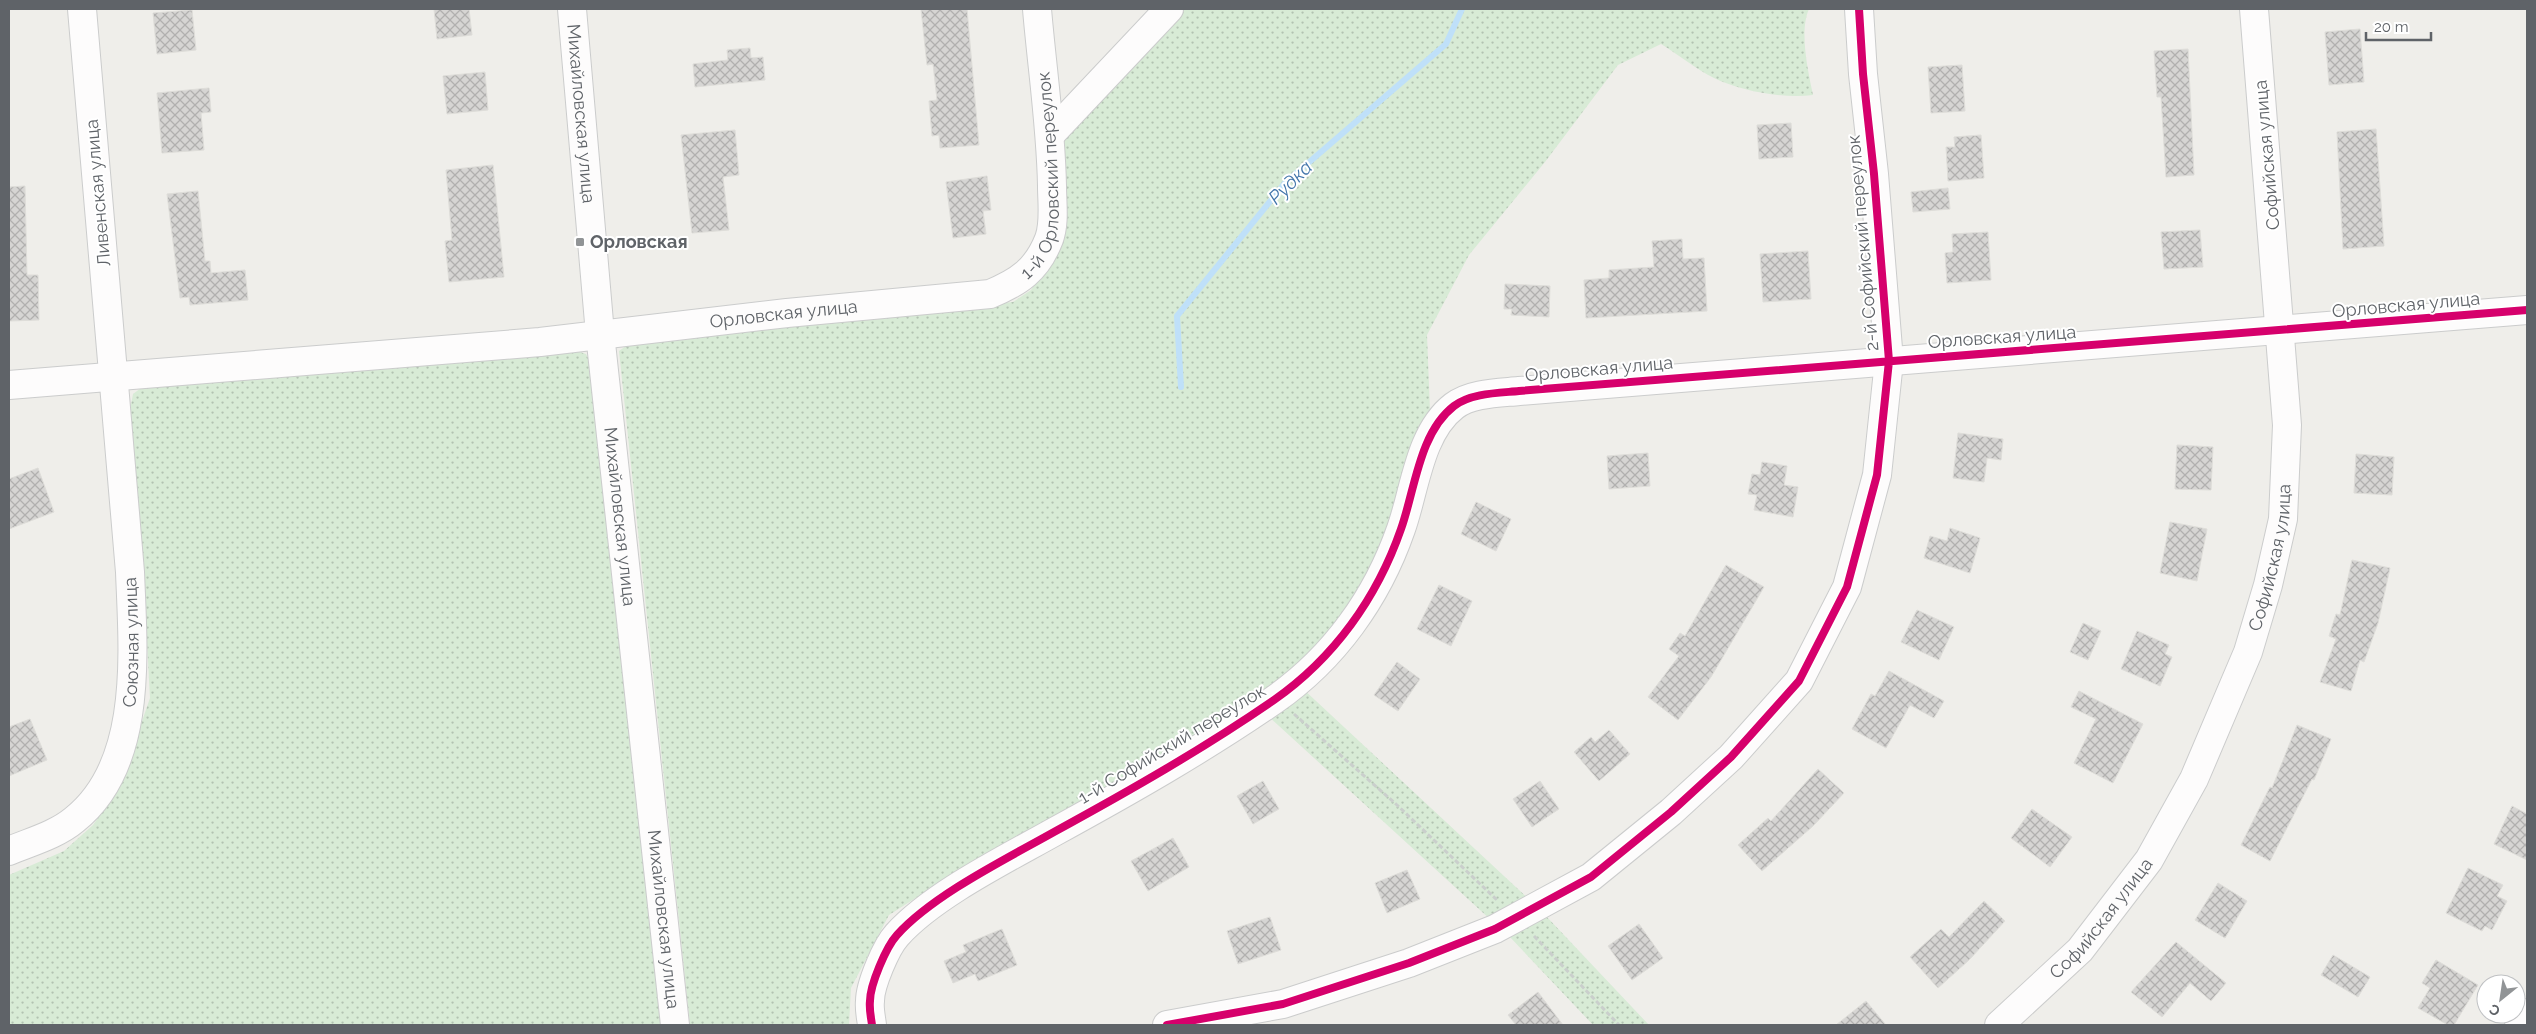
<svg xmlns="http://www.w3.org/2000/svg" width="2536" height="1034" font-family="Raleway,sans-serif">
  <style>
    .grass { fill: url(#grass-dots) }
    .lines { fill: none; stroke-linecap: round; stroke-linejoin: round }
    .stream { stroke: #bfe0f9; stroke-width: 6 }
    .building { fill: url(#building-cross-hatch); stroke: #deddd9 }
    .minor-casing { stroke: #cbcccc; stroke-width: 30 }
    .path { stroke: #cacfcc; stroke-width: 3; stroke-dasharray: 5 2.5; stroke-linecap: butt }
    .minor { stroke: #fdfcfc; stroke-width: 28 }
    .cycleway-casing { stroke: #fff; stroke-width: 11 }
    .cycleway { stroke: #d6006c; stroke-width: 8 }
    .poi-dot { fill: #919496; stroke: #fff; stroke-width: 2 }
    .labels { text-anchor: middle; stroke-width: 4; stroke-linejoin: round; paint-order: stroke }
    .street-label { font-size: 18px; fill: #5f6368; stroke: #fff }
    .poi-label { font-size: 18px; font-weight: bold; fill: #5f6368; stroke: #fff; text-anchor: start }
    .water-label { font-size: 19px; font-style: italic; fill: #4174aa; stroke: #fff }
  </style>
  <defs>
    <pattern id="grass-dots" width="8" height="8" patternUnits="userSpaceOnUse" patternTransform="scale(1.25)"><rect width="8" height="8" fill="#d8ebd6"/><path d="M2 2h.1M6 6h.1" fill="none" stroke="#b2c2b1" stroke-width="1.8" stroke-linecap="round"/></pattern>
    <pattern id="building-cross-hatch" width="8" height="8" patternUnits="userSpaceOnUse" patternTransform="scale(1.25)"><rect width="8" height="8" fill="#d6d5d3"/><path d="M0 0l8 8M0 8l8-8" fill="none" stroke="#b1b0af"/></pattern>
  </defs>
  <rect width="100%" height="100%" fill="#efeeea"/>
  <!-- grass -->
  <path class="grass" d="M1183 9H1809C1799 31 1808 71 1813 95 1783 99 1741 91 1714 78 1696 69 1679 55 1661 44L1618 65 1545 162 1469 255 1427 335 1430 411 1375 565 1321 644 1290 676 1144 772 933 887 889 915 851 988 849 1025H690L619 351 633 341 1013 302 1031 290 1055 255 1058 145 1072 123Z
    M568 348 586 354 594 369 618 631 661 1025H9V875L64 851 93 825 119 788 150 698 143 569 128 420 133 394 145 385Z
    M1301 687 1533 903 1492 921 1266 714Z
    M1546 916 1649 1025H1593L1509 936Z"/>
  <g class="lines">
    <!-- stream -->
    <path class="stream" d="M1181 387 1177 316 1285 183 1446 44 1462 9"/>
  </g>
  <!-- building -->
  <path class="building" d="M434 9H469L472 35 437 39Z
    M921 9H967L979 145 940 148 939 135 932 136 929 101 937 100 933 64 927 65Z
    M192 10 196 50 157 54 153 13Z
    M2360 29 2364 82 2329 85 2325 32Z
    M750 48 751 58 763 57 765 80 695 87 693 64 728 60 727 50Z
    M2188 49 2194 175 2166 177 2161 97H2157L2154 51Z
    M1962 65 1965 111 1931 113 1928 67Z
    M485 72 488 110 447 114 443 76Z
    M209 88 211 112 201 113 204 150 162 153 157 93Z
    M1791 123 1793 157 1759 159 1757 125Z
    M2376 129 2384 246 2343 249 2337 132Z
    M735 130 739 175 723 177 729 230 692 233 681 135Z
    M1981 135 1984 178 1948 181 1946 147H1955L1954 137Z
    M493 165 504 277 449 282 445 241 452 240 446 170Z
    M987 176 991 210 983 211 986 234 953 238 946 182Z
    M25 186 27 275H38L39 320 9 321V187Z
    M1948 188 1950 209 1913 212 1911 192Z
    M198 191 205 261H210L211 273 245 270 248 300 190 305 189 297 180 298 167 194Z
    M2200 230 2203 267 2164 269 2161 232Z
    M1988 232 1991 280 1947 283 1945 253 1953 252 1952 234Z
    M1682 239 1683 259 1704 258 1707 311 1586 318 1584 280 1609 278V270L1654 267 1652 241Z
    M1808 251 1811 299 1763 302 1760 254Z
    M1505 284 1550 286 1549 317 1511 315 1512 309H1504Z
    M1958 433 2003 439 2001 460 1987 458 1984 482 1953 478Z
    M2177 445 2213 447 2211 490 2175 489Z
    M1648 453 1650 486 1609 489 1607 456Z
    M2356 454 2394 457 2392 495 2354 493Z
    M1762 462 1787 466 1784 485 1798 487 1793 517 1754 510 1757 495 1748 494 1752 474 1760 475Z
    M38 468 54 512 9 529V479Z
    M1476 502 1511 519 1496 551 1461 534Z
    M2170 522 2207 529 2197 581 2160 573Z
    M1950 528 1980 538 1970 573 1924 558 1930 536 1947 541Z
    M2352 560 2390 568 2378 623 2364 662 2360 660 2351 691 2320 682 2336 639 2329 636 2336 614 2340 615Z
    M1726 565 1764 587 1711 677 1678 720 1648 697 1679 656 1669 649 1680 633 1685 636Z
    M1439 585 1472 601 1451 646 1417 629Z
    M1917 610 1954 627 1939 660 1901 642Z
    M2083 623 2101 631 2088 660 2070 652Z
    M2137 631 2169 645 2165 654 2172 657 2160 686 2121 669Z
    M1397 662 1420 679 1398 711 1374 695Z
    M1889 671 1944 701 1934 718 1910 705 1886 748 1852 729 1871 694 1875 696Z
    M2079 691 2143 724 2113 783 2074 763 2096 719 2071 707Z
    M30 719 47 760 9 776V727Z
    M2297 725 2331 739 2314 780 2312 779 2270 861 2241 845 2270 787 2272 788Z
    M1609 730 1630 754 1599 781 1574 752 1591 737 1595 742Z
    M1818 769 1844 793 1813 826 1762 871 1738 845 1768 818 1771 821Z
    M1263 781 1279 809 1253 824 1237 796Z
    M1540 781 1559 809 1532 827 1513 799Z
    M2512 806 2527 814V860L2494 844Z
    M2032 809 2072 837 2050 867 2011 838Z
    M1173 838 1189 867 1148 891 1131 861Z
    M2468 868 2503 885 2497 896 2507 901 2492 930 2485 926 2482 931 2446 913Z
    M1407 870 1420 899 1387 913 1375 883Z
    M2218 883 2247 901 2225 938 2195 920Z
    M1984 901 2005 921 1969 960 1938 988 1910 957 1941 929 1949 937Z
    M1270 917 1281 950 1238 964 1227 931Z
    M1639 924 1663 958 1632 980 1608 946Z
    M1002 929 1017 965 978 981 975 974 953 983 944 961 966 952 963 945Z
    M2176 942 2226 983 2211 1001 2190 983 2162 1017 2131 992Z
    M2333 955 2370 977 2358 997 2321 975Z
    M2436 960 2478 985 2454 1025H2448L2418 1008 2430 988 2422 983Z
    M1538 992 1563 1025H1516L1508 1015Z
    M1866 1001 1886 1025H1836Z"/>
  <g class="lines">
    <!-- minor casing -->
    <g class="minor-casing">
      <g id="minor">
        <path id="s1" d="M572 9 600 334 675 1025"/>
        <path d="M1051 134 1169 9"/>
        <path id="s2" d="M9 385 540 342 787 313 990 294C1019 282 1037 270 1049 239 1055 223 1052 203 1052 186 1051 127 1042 68 1037 9"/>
        <path id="s3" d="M9 851C30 842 56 835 74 820 144 765 133 651 130 572L82 9"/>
        <path d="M872 1025C871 1017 869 1009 870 1001 870 985 886 947 897 935 933 895 1006 859 1054 832 1129 791 1203 749 1274 700 1334 658 1377 598 1401 529 1415 490 1419 433 1454 406 1471 393 1499 393 1519 391L2527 310"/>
        <path d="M1167 1025 1283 1004 1409 963 1495 929 1591 877 1671 812 1731 757 1799 681 1847 587 1877 475 1889 361 1874 174 1863 74 1859 9"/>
        <path id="s4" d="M1999 1025 2080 950 2149 860 2194 779 2248 652 2268 585 2283 519 2287 425 2254 9"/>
        <path d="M2519 1025 2527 1013"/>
      </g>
    </g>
    <!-- path -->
    <path class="path" d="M1294 714 1397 805 1497 900
      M1534 936 1619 1025"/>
    <!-- minor -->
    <use href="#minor" class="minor"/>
    <!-- cycleway casing -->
    <g class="cycleway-casing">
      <path id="cycleway" d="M872 1025C871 1017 869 1009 870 1001 870 985 886 947 897 935 933 895 1006 859 1054 832 1129 791 1203 749 1274 700 1334 658 1377 598 1401 529 1415 490 1419 433 1454 406 1471 393 1499 393 1519 391L2527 310
        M1167 1025 1283 1004 1409 963 1495 929 1591 877 1671 812 1731 757 1799 681 1847 587 1877 475 1889 361 1874 174 1863 74 1859 9"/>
    </g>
    <!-- cycleway -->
    <use href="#cycleway" class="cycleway"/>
  </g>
  <!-- markers -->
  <rect class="poi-dot" x="575" y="237" width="10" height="10" rx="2.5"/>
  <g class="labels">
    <!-- street labels -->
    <g class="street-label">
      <text dy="6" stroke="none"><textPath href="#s1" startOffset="105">Михайловская улица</textPath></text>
      <text transform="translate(2267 155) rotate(-95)" y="6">Софийская улица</text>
      <text dy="6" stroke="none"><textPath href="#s2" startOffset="1130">1-й Орловский переулок</textPath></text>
      <text transform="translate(98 193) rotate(-95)" y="6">Ливенская улица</text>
      <text transform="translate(1863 243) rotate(-95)" y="6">2-й Софийский переулок</text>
      <text transform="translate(2406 305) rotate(-5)" y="6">Орловская улица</text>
      <text dy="6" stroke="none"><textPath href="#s2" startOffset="778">Орловская улица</textPath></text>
      <text transform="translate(2002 337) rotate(-4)" y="6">Орловская улица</text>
      <text transform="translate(1599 369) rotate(-5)" y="6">Орловская улица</text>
      <text dy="6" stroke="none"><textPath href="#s1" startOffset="510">Михайловская улица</textPath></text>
      <text dy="6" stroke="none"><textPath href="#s4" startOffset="552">Софийская улица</textPath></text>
      <text dy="6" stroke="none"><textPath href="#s3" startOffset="266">Союзная улица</textPath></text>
      <text transform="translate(1172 744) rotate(-31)" y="6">1-й Софийский переулок</text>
      <text dy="6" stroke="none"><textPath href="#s4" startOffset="148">Софийская улица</textPath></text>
      <text dy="6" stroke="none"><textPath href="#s1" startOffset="915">Михайловская улица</textPath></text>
    </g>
    <!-- poi labels -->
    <g class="poi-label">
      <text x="590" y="248">Орловская</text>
    </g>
    <!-- water labels -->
    <g class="water-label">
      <text transform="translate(1290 182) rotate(-45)" y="7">Рудка</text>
    </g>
  </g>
  <!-- border -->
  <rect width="2536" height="1034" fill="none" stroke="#5f6368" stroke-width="20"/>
  <!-- north arrow -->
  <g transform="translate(2501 999) rotate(210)"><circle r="24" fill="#ffffff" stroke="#bfc1c3"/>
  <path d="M0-4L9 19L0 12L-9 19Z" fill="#919496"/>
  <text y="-8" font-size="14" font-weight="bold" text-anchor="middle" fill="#5f6368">С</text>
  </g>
  <!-- scale -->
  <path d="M2366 32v8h65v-8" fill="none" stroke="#5f6368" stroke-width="2.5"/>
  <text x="2374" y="32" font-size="15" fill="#5f6368" stroke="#ffffff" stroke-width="4" paint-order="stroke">20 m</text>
</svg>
